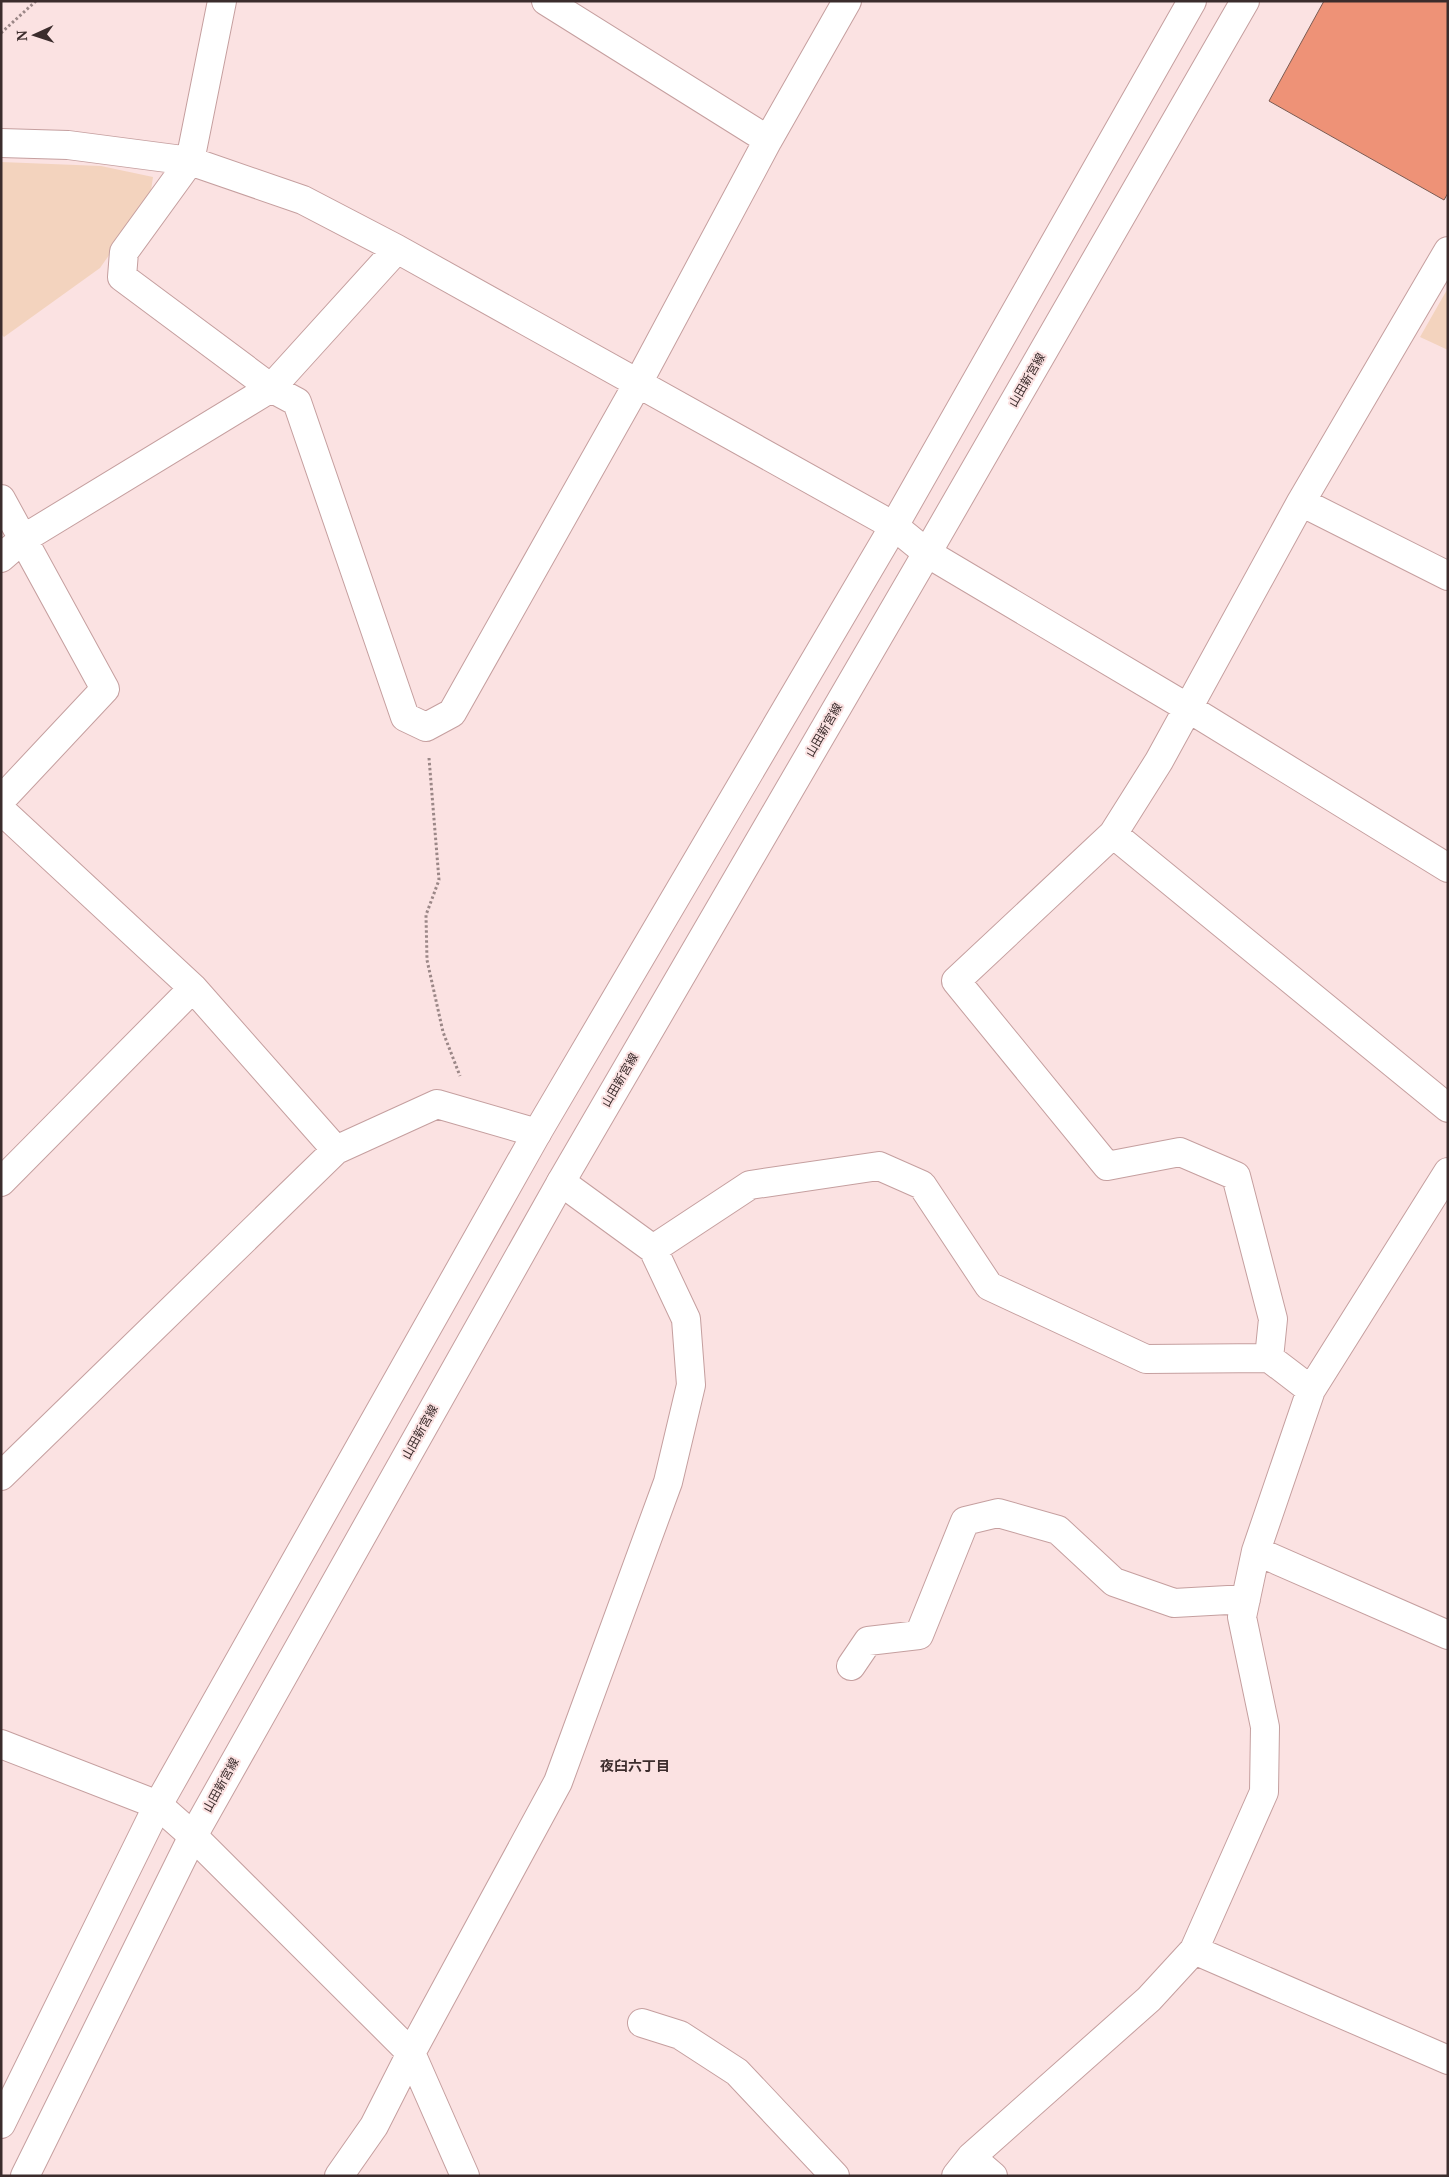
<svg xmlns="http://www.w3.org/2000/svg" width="1449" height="2177" font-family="'Noto Serif','Noto Sans JP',serif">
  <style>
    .green { fill: #f3d3be }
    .building { fill: #ee9277; stroke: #7b5b52 }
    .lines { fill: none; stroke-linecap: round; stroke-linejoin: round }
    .minor-casing { stroke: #c59f9f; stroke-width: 30 }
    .major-casing { stroke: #c59f9f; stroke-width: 30 }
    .path { stroke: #9b8787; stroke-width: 3; stroke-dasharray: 2.5 2.5; stroke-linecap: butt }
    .minor { stroke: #fff; stroke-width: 28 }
    .major { stroke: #fff; stroke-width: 28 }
    .labels { text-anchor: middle; stroke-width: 4; stroke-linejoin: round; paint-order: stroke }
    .street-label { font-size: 12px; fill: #3b2c2c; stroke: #fbe2e2 }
    .neighbourhood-label { font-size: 14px; font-weight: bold; fill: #3b2c2c; stroke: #fbe2e2 }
  </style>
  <rect width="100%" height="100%" fill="#fbe2e2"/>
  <!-- green -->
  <path class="green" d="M1 162 101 166 153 177 150 197 100 268 4 337 1 334Z
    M1448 288V350L1420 337Z"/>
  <!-- building -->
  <path class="building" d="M1324 1H1448V193L1444 200 1269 101Z"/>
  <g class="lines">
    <!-- minor casing -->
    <g class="minor-casing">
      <path id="minor" d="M222 1 190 161 124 252 122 277 271 388 297 402 405 717 426 727 452 713 638 383 768 140 847 1
        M546 1 768 140
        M1 143 68 145 190 161 303 200 397 249 894 526 927 553 1188 708 1448 868
        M1 499 105 689 1 800
        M1301 502 1448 576
        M1 558 23 539 271 388 397 249
        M1 810 193 988 336 1150
        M1113 834 1448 1108
        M1 1182 193 988
        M653 1249 750 1185 879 1166 922 1185 989 1286 1146 1359 1269 1358 1311 1390
        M1269 1358 1273 1319 1236 1176 1180 1152 1107 1166 956 981 1113 834 1159 761 1301 502 1448 251
        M1 1476 336 1150 437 1104 537 1133
        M1256 1551 1448 1635
        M851 1666 868 1641 919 1635 965 1521 998 1513 1058 1530 1114 1582 1174 1603 1246 1599
        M1 1744 158 1805 193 1836 411 2053 465 2176
        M1194 1950 1448 2060
        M642 2023 680 2035 737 2072 835 2176
        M971 2157 993 2176
        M339 2176 374 2126 411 2053 558 1782 668 1482 691 1385 686 1319 653 1249 561 1182
        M956 2176 971 2157 1149 1999 1194 1950 1264 1792 1265 1727 1242 1617 1256 1551 1311 1390 1448 1172"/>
    </g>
    <!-- major casing -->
    <g class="major-casing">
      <path id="major" d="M1 2124 158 1805 537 1133 894 526 1192 1
        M25 2176 193 1836 561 1182 927 553 1245 1"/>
    </g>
    <!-- path -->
    <path class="path" d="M1 33 36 1
      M429 758 439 880 426 915 427 960 443 1032 460 1076"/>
    <!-- minor -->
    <use href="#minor" class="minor"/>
    <!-- major -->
    <use href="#major" class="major"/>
  </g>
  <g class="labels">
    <!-- street labels -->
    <g class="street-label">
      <text transform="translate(1027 380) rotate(-60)" y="4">山田新宮線</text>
      <text transform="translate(824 730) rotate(-60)" y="4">山田新宮線</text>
      <text transform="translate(620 1080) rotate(-60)" y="4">山田新宮線</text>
      <text transform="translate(420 1432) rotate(-61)" y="4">山田新宮線</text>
      <text transform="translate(221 1785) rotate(-61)" y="4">山田新宮線</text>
    </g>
    <!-- neighbourhood labels -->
    <g class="neighbourhood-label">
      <text x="635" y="1771">夜臼六丁目</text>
    </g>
  </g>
  <!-- border -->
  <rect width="1449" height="2177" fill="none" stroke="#3b2c2c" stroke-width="5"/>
  <!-- north arrow -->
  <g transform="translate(35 35) rotate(267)" stroke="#fbe2e2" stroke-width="4" paint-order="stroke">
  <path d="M0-4L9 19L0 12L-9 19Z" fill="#3b2c2c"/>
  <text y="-8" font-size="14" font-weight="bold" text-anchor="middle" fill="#3b2c2c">N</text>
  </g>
</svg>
